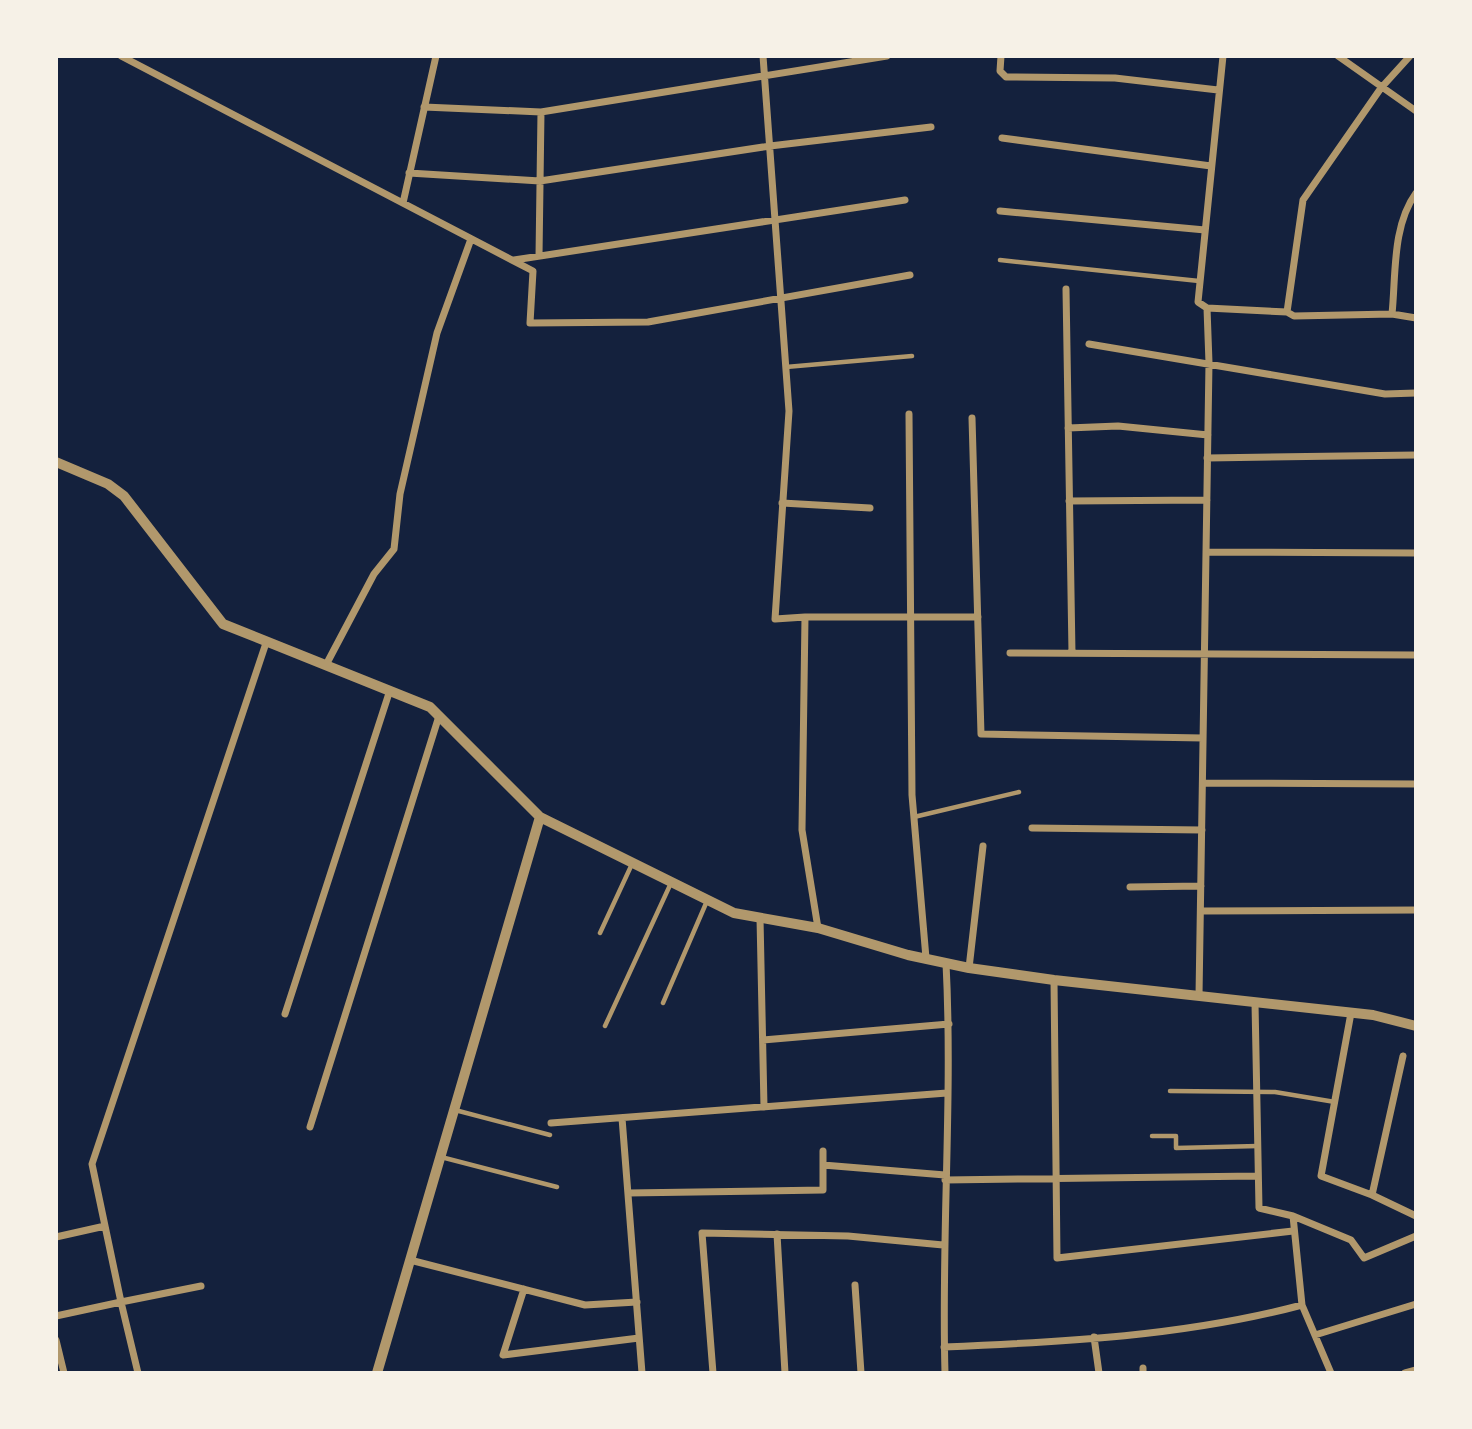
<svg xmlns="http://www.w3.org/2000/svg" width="1472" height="1429" font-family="'Exo 2',sans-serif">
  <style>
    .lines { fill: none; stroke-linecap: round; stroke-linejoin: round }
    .service { stroke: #b1986c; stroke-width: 4.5 }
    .minor { stroke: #b1986c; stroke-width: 7 }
    .tertiary { stroke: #b1986c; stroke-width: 10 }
  </style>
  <rect width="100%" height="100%" fill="#14213d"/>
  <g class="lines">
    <!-- service -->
    <path class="service" d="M1000 260 1199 281
      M786 367 912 356
      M914 817 1019 792
      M600 933 632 864
      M663 1003 707 901
      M605 1026 671 883
      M1170 1091 1275 1092 1335 1102
      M455 1110 550 1135
      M1152 1136H1176V1148L1258 1146
      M441 1157 557 1187"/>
    <!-- minor -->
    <path class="minor" d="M121 56 533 271 530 323 648 322 910 275
      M763 56 789 411 775 619 805 617 802 830 818 928
      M1001 56 1000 71 1006 77 1115 78 1218 90
      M1338 56 1416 111
      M424 107 541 112 539 256
      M541 112 887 56
      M1002 138 1211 166
      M409 173 540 181 770 146 931 127
      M403 203 436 56
      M1000 211 1205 230
      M514 260 905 200
      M1066 289 1072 653
      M1207 308 1287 312 1294 316 1392 314 1416 318
      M1287 312 1303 200 1381 88 1410 56
      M1392 314C1396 275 1392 226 1416 193
      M1089 344 1385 394 1416 393
      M909 414 912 795 926 958
      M972 418 981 734 1203 738
      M1068 428 1118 426 1208 435
      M1207 458 1416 455
      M1069 501 1207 500
      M782 503 870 508
      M1206 552 1416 553
      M805 617H978
      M1010 653 1416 655
      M327 663 374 574 394 549 400 494 437 333 471 239
      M1203 783 1416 784
      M1032 828 1202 830
      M1130 887 1201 886
      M1201 911 1416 910
      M760 918 764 1107
      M969 968 983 846
      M1054 980 1057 1258 1293 1231
      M1199 996 1209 363 1207 308 1198 302 1223 56
      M1351 1013 1321 1176 1372 1195 1416 1216
      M285 1014 390 690
      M763 1040 949 1024
      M622 1118 642 1373
      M551 1123 947 1093
      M310 1127 439 716
      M823 1165 945 1175
      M945 1180 1258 1176
      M628 1193 823 1190V1151
      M1372 1195 1403 1056
      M1293 1216 1351 1240 1364 1258 1416 1236
      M777 1234 785 1373
      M56 1237 105 1226
      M410 1260 585 1305 637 1302
      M855 1285 861 1373
      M201 1286 121 1302 92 1164 266 643
      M524 1289 503 1355 639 1338
      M1302 1305 1331 1373
      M56 1316 121 1302 138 1373
      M1315 1335 1416 1304
      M1094 1337 1099 1373
      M56 1340 64 1373
      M944 1347C1064 1342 1186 1336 1302 1305L1293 1216 1259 1208 1255 1003
      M713 1373 702 1233 848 1236 943 1245
      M945 1373C941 1236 953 1100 946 963
      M1143 1373V1368
      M1405 1373 1416 1370"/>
    <!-- tertiary -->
    <path class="tertiary" d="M56 462 108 484 124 496 223 624 430 707 540 817 734 913 818 928 908 955 969 968 1054 980 1373 1015 1416 1026
      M377 1373 540 817"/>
  </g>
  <!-- border -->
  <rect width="1472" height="1429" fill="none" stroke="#f6f1e7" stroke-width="116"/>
</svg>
